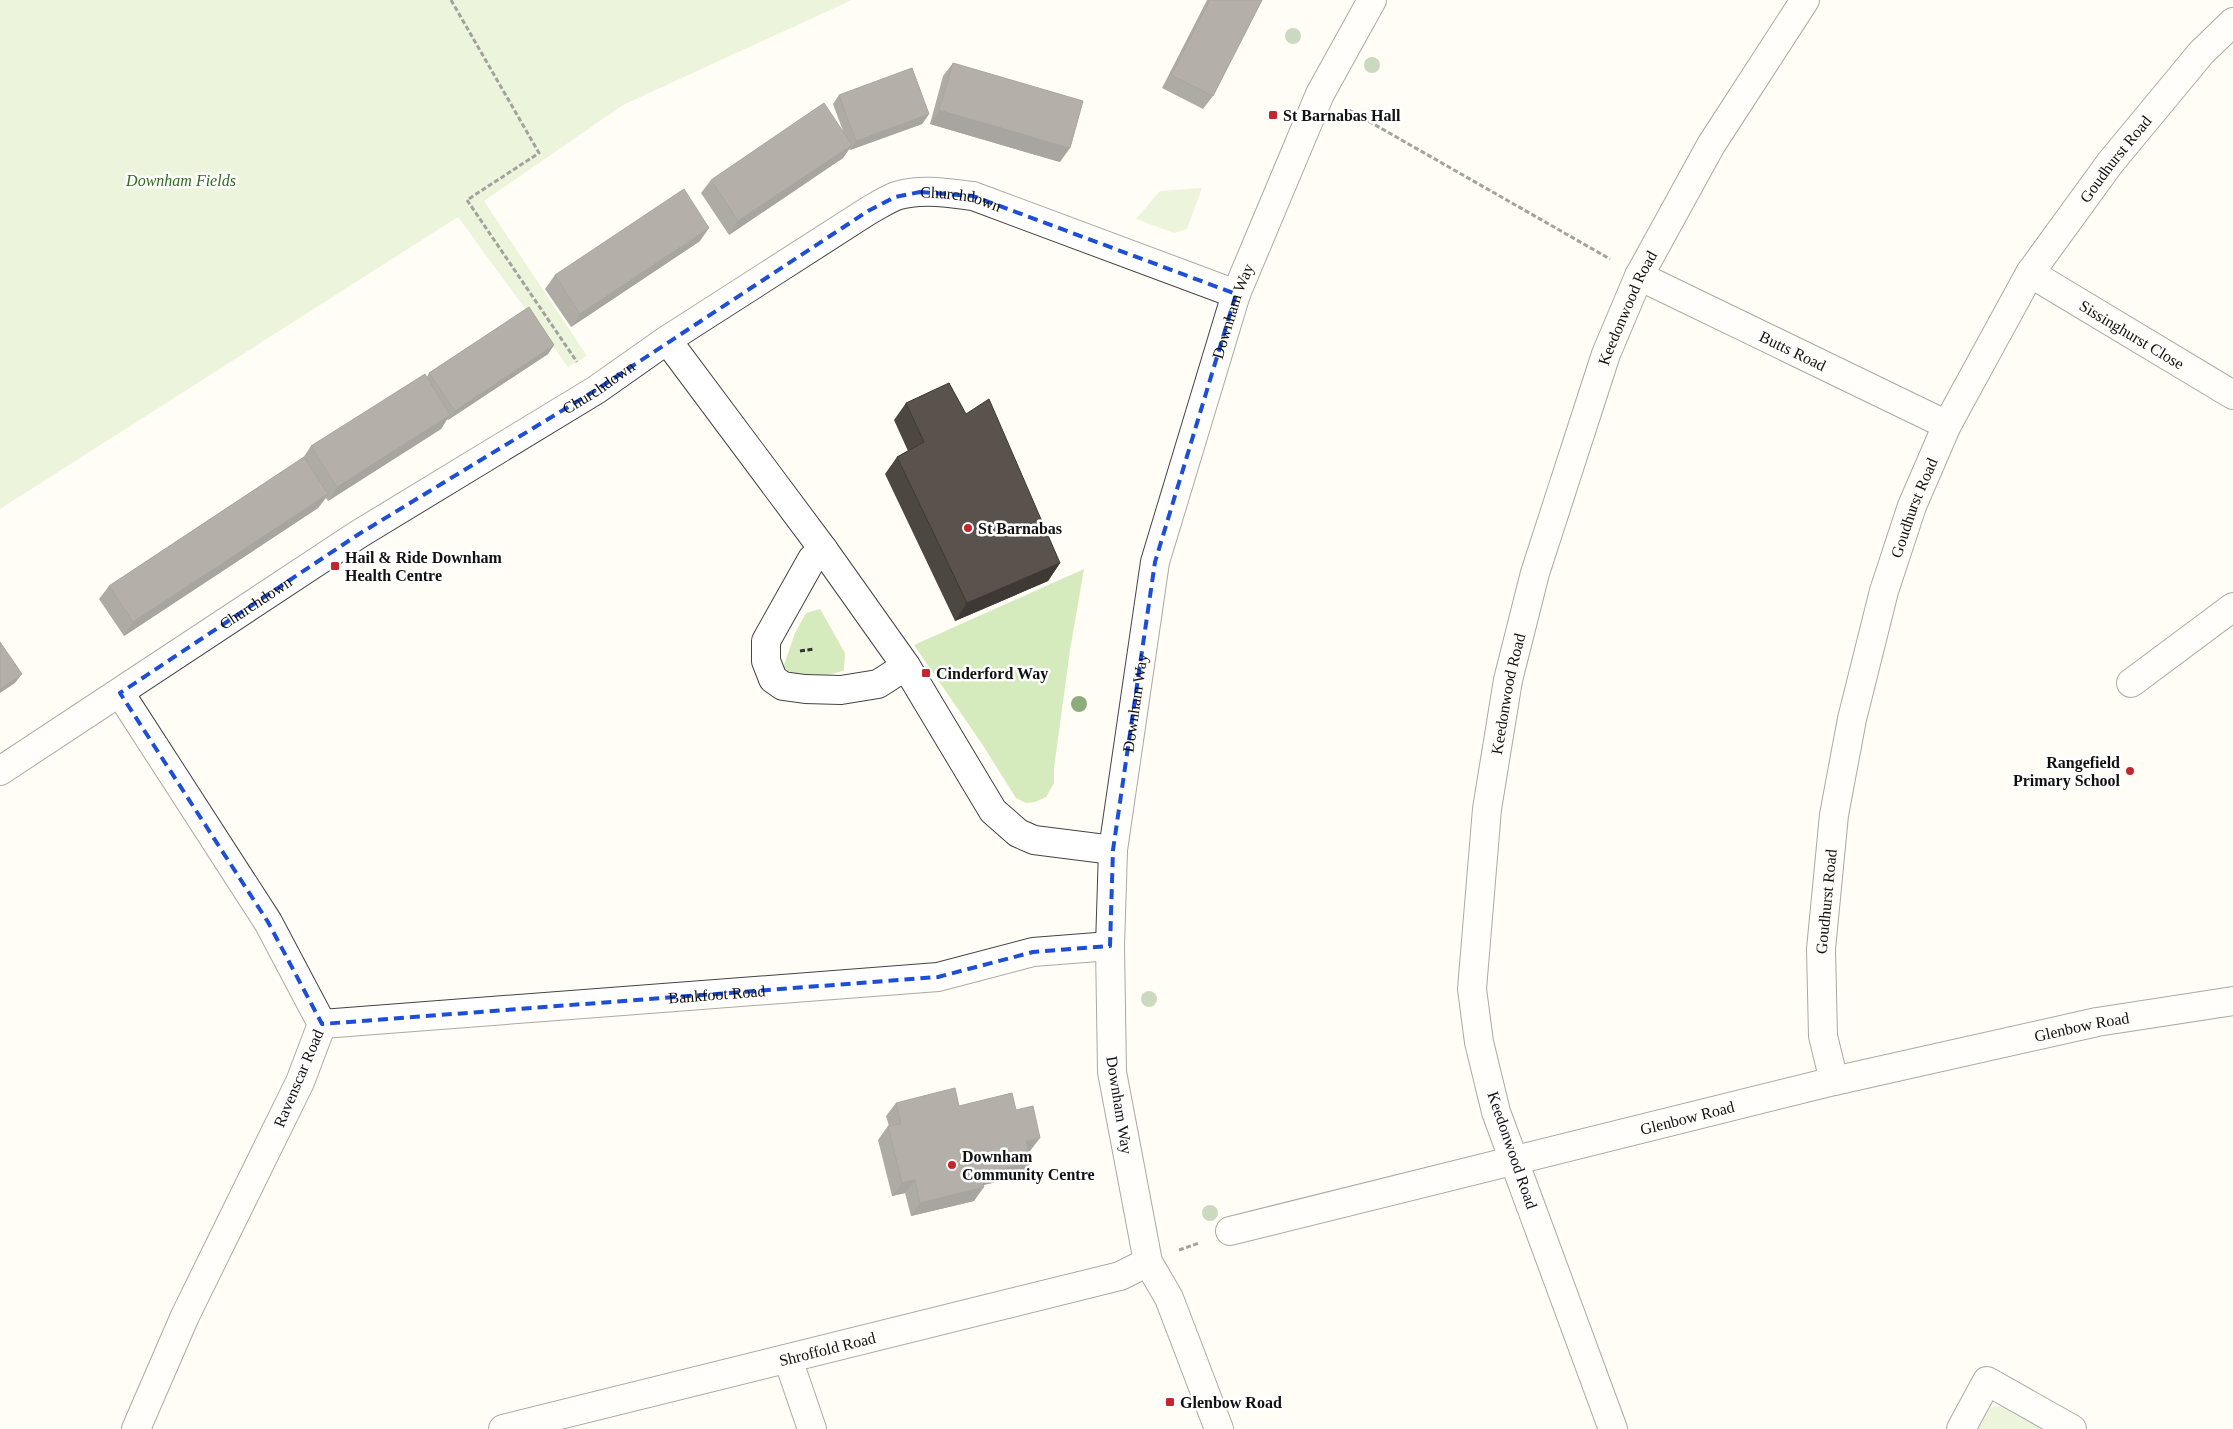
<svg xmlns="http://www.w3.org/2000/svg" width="2233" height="1429" font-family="Georgia,serif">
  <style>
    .green { fill: #d5ebbd }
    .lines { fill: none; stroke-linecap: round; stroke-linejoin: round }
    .minor-casing { stroke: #444; stroke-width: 30 }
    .path { stroke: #333; stroke-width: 3; stroke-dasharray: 5 2.5; stroke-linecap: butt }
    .minor { stroke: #fff; stroke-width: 28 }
    .tree { fill: #8dad7f }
    .wall { fill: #4d4742 }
    .shaded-wall { fill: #3f3936 }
    .building { fill: #5a524d; stroke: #3f3936 }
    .marked { fill: none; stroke: #1d4ed8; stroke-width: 4; stroke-dasharray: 10 6; stroke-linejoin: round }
    .poi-dot { fill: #c4262e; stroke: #fff; stroke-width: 2 }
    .labels { text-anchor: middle; stroke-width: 5; stroke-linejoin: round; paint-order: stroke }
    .poi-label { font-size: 16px; font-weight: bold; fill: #111; stroke: #fff; text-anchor: start }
    .street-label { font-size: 16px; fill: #111; stroke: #fff }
    .park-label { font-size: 16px; font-style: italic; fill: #2f6b1f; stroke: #fff }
  </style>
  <rect width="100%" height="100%" fill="#fffdf5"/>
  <!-- green -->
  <path class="green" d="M0 0H852L623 105 484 201 587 356 568 367 458 217 0 509Z
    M1202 188 1187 229 1174 233 1136 219 1160 191Z
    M1084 569 1070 650 1054 768V783L1046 797 1035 802 1026 803 1016 798 982 744 914 645Z
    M820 609 845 653 844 670C823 679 803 677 781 674L795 633 806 613Z
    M2005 1405 2045 1429H1977L1988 1408Z"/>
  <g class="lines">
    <!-- minor casing -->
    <g class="minor-casing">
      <g id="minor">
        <path id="s1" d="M2030 273 2233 395"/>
        <path id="s2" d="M1639 276 1947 425"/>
        <path d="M667 340 823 549 906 666 993 811 1018 833 1034 840 1113 850"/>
        <path d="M823 549 812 559 766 641V661L773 679 783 686 805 689 841 690 878 684 906 666"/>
        <path d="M2131 683 2233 607"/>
        <path d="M120 693 268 922 322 1024 300 1082 185 1316 136 1429"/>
        <path id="s3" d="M0 771 359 534 596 390 667 340 868 211C877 206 886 200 896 196 921 188 948 193 973 196L1236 294"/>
        <path id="s4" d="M322 1024 938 977 1033 952 1110 946"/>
        <path id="s5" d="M1834 1081 1823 1036 1821 949 1834 815 1852 719 1884 591 1912 506 1947 425 2030 273 2110 163 2201 53 2233 22"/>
        <path id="s6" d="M1230 1231 1834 1081 2097 1022 2233 1001"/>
        <path d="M788 1359 812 1429"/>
        <path id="s7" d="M503 1429 1120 1276 1148 1262"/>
        <path id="s8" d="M1219 1429 1169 1298 1148 1262 1127 1151 1112 1072 1110 946 1113 850 1155 562 1236 294 1320 94 1372 0"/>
        <path id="s9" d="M1613 1429 1496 1112 1479 1042 1472 989 1487 809 1508 680 1535 573 1606 354 1639 276 1711 145 1805 0"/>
        <path d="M1961 1429 1987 1381 2072 1429"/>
      </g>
    </g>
    <!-- path -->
    <path class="path" d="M451 0 539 153 467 200 577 362
      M1349 110 1610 259
      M800 651 814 649
      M1179 1250 1199 1243"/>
    <!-- minor -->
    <use href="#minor" class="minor"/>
  </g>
  <!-- trees -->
  <g class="tree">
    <circle cx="1293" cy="36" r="8"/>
    <circle cx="1372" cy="65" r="8"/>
    <circle cx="1079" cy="704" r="8"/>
    <circle cx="1149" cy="999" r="8"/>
    <circle cx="1210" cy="1213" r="8"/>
  </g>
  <!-- wall -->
  <path class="wall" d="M1207 0H1262L1213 96 1203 109 1162 88Z
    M953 63 1060 162 930 124 943 76Z
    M839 95 929 114 922 124 850 150 849 149 843 158 729 235 701 193 711 180 843 131 833 104Z
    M700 241 571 327 545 289 555 275Z
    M554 345 548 354 448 420 447 419 441 429 328 501 326 498 318 508 124 636 99 599 109 586 303 458 311 446 427 377 429 373Z
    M906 403 966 414 1060 563 1048 581 955 621 885 474 897 457 908 451 894 420Z
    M896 1103 959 1106 1016 1110 1030 1151 1028 1152 1031 1162 1022 1176 983 1185 974 1201 911 1216 905 1193 892 1196 878 1140 888 1126H889L886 1116Z"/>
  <!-- shaded-wall -->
  <path class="shaded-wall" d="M939 110 1070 148 1060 162 930 124Z
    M929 114 922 124 850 150 856 141Z
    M852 145 843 158 729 235 738 221Z
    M709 228 700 241 571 327 580 314Z
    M554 345 548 354 448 420 455 411Z
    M450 415 441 429 328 501 337 487Z
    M328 494 318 508 124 636 133 622Z
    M1060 563 1048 581 955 621 967 603Z
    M22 674 15 683 0 693V689Z
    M1040 1138 1030 1151 1016 1155 1026 1141Z
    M1031 1162 1022 1176 971 1188 980 1175Z
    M915 1180 905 1193 892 1196 902 1183Z
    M984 1187 974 1201 911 1216 920 1203Z"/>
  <!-- building -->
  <path class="building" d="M1210 0H1262L1213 96 1171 75Z
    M953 63 1083 101 1070 148 939 110Z
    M912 68 929 114 856 141 839 95Z
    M824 103 852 145 738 221 711 180Z
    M684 189 709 228 580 314 555 275Z
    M529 307 554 345 455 411 429 373Z
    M425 374 450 415 337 487 311 446Z
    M949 383 966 414 989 399 1060 563 967 603 897 457 924 442 906 403Z
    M304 457 328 494 133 622 109 586Z
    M0 642 22 674 0 689Z
    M955 1088 959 1106 1012 1093 1016 1110 1033 1106 1040 1138 1026 1141 1031 1162 980 1175 984 1187 920 1203 915 1180 902 1183 888 1126 901 1124 896 1103Z"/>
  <!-- marked area -->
  <path d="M0 0H2233V1429H0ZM920 192 973 196 1236 294 1155 562 1113 850 1110 946 1033 952 938 977 322 1024 268 922 120 693 359 534 596 390 868 211 895 197Z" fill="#fffdf5" fill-opacity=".55" fill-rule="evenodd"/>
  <path class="marked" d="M920 192 973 196 1236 294 1155 562 1113 850 1110 946 1033 952 938 977 322 1024 268 922 120 693 359 534 596 390 868 211 895 197Z"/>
  <!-- markers -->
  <g class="poi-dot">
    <rect x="1268" y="110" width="10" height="10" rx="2.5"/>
    <circle cx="968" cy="528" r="5"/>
    <rect x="330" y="561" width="10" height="10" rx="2.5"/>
    <rect x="921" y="668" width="10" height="10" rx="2.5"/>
    <circle cx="2130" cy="771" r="5"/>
    <circle cx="952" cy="1165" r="5"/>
    <rect x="1165" y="1397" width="10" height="10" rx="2.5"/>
  </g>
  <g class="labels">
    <!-- poi labels -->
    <g class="poi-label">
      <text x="1283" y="121">St Barnabas Hall</text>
      <text x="978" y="534">St Barnabas</text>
      <text x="345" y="563">Hail &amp; Ride Downham<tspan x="345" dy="18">Health Centre</tspan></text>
      <text x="936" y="679">Cinderford Way</text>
      <text x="2120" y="768" text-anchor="end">Rangefield<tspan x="2120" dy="18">Primary School</tspan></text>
      <text x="962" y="1162">Downham<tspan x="962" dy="18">Community Centre</tspan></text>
      <text x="1180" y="1408">Glenbow Road</text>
    </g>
    <!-- street labels -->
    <g class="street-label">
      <text dy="6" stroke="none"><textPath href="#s5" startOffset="991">Goudhurst Road</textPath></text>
      <text dy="6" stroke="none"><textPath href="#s3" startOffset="1131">Churchdown</textPath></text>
      <text dy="6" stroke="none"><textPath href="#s9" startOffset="1166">Keedonwood Road</textPath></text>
      <text dy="6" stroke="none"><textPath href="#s8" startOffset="1151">Downham Way</textPath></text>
      <text dy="6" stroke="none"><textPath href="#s1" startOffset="119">Sissinghurst Close</textPath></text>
      <text dy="6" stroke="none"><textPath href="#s2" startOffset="171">Butts Road</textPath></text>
      <text dy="6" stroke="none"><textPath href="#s3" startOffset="711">Churchdown</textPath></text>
      <text dy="6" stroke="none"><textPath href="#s5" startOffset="586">Goudhurst Road</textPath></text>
      <text dy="6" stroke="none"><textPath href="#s3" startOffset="306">Churchdown</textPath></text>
      <text dy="6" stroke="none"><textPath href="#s9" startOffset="761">Keedonwood Road</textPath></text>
      <text dy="6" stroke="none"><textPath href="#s8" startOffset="746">Downham Way</textPath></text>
      <text dy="6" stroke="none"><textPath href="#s5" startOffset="181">Goudhurst Road</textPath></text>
      <text dy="6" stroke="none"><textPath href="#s4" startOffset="396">Bankfoot Road</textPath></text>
      <text dy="6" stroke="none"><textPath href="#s6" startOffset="876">Glenbow Road</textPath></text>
      <text transform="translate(298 1078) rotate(-67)" y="6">Ravenscar Road</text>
      <text transform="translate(1120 1105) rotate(81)" y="6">Downham Way</text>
      <text dy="6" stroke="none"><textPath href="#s6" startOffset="471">Glenbow Road</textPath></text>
      <text transform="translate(1513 1150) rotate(71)" y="6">Keedonwood Road</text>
      <text dy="6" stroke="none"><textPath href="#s7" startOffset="334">Shroffold Road</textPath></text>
    </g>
    <!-- park labels -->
    <g class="park-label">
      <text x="181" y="186">Downham Fields</text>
    </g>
  </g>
</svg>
